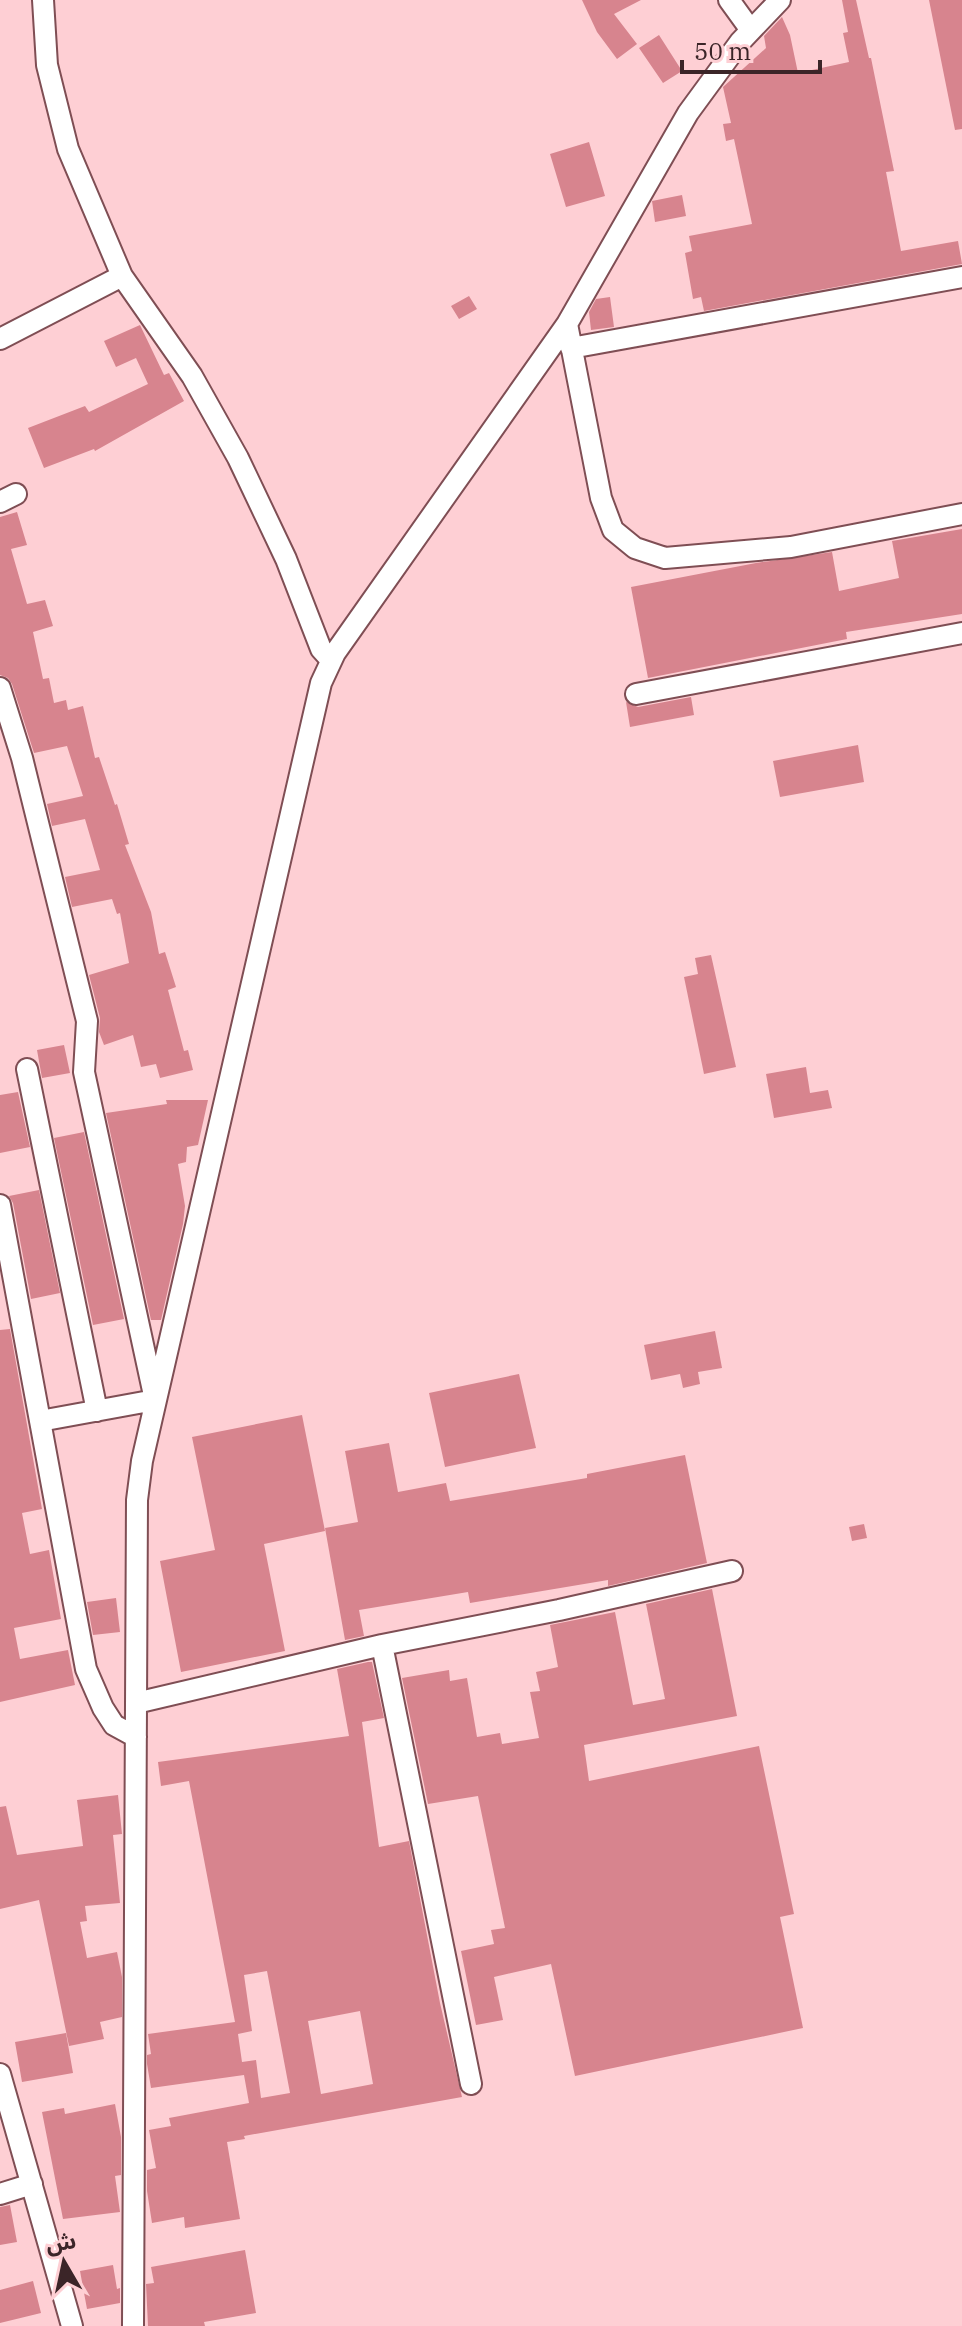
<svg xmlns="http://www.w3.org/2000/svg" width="962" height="2326" font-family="'IBM Plex Serif','Noto Sans Arabic',serif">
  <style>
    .building { fill: #d7848e; fill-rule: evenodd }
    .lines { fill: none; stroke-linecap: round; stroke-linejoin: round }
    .minor-casing { stroke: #7f4e54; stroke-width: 24 }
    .minor { stroke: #fff; stroke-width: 20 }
  </style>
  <rect width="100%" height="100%" fill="#fecfd4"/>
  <!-- building -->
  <path class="building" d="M582 0H641L614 14 637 44 617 59 597 32Z
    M842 0H856L869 58H871L894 171 886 172 901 251 958 241 962 264 704 311 701 297 693 299 685 253 692 251 689 236 752 224 734 139 726 141 723 124 731 123 723 87 766 48 764 36 782 17 790 35 798 73 849 62 843 33 848 32Z
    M929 0H962V129L955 130Z
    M659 35 682 71 663 83 639 48Z
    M589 142 605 196 566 207 550 154Z
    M682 195 686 216 655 222 652 201Z
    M469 296 477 309 459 319 451 306Z
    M610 297 614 327 591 330 589 312 596 299Z
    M140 325 164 375 169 373 184 401 95 451 94 449 44 468 28 428 85 406 89 412 148 384 136 358 116 367 104 341Z
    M17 512 27 545 11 549 27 604 45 600 53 626 33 632 43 679 49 678 54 703 66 700 68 710 83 706 95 758 99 757 115 805 117 804 129 844 125 845 151 912 159 954 165 952 176 987 168 990 184 1051 188 1050 193 1070 160 1078 156 1064 141 1067 133 1035 104 1045 99 1032 100 1018 89 975 129 963 120 913 117 914 112 899 72 907 65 877 100 870 85 819 52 826 47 804 83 796 67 746 34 753 12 684 8 678 0 675V517Z
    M962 529V614L846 632 847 639 648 678 631 587 756 563 832 552 839 591 899 578 892 541Z
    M691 697 694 715 630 727 626 702 638 707Z
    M858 745 864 782 780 797 773 761Z
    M711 955 736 1067 704 1074 684 977 698 974 695 958Z
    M64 1045 70 1073 42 1078 37 1050Z
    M806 1067 810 1093 828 1090 832 1108 774 1118 766 1074Z
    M18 1092 30 1147 0 1153V1095Z
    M166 1100H208L198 1145 187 1147 186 1162 178 1164 185 1206 183 1224 161 1320H151L106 1113 167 1104Z
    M84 1132 124 1319 93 1325 54 1138Z
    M39 1190 60 1293 31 1299 13 1203 9 1196Z
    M10 1329 42 1509 22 1513 30 1554 49 1550 61 1619 14 1628 20 1659 68 1650 75 1685 0 1702V1330Z
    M715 1331 722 1368 698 1372 700 1384 683 1388 680 1374 651 1380 644 1345Z
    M519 1374 536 1448 445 1467 429 1393Z
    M302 1415 325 1531 264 1544 285 1651 181 1672 160 1561 215 1550 192 1437Z
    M389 1443 398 1492 446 1483 450 1501 587 1478V1474L685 1455 707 1563 608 1586V1580L470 1603 468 1592 359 1610 364 1636 345 1640 325 1528 358 1522 345 1451Z
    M864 1524 867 1538 852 1541 849 1527Z
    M712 1589 737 1716 584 1745 589 1781 759 1746 794 1914 780 1917 803 2028 575 2076 551 1964 494 1977 503 2020 476 2025 461 1951 494 1944 491 1930 505 1928 478 1796 428 1804 402 1678 449 1670 450 1681 467 1678 477 1737 500 1733 502 1744 539 1738 530 1692 540 1691 536 1672 558 1667 550 1625 615 1612 633 1705 665 1699 646 1604Z
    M116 1598 120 1632 93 1635 87 1602Z
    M368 1662H372L384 1718 362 1722 379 1847 409 1841 440 2003 462 2097 244 2136 245 2139 227 2142 240 2219 185 2228 184 2217 152 2223 147 2191V2170L156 2168 149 2130 171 2126 169 2118 249 2103 244 2075 151 2088 147 2064V2055L151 2054 148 2034 235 2022 189 1781 161 1786 158 1762 349 1736 337 1669ZM267 1971 290 2093 261 2098 256 2060 242 2062 238 2034 252 2031 244 1975ZM360 2011 373 2084 321 2094 308 2021Z
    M118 1795 122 1834 113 1835 120 1903 85 1906 87 1921 80 1922 87 1958 117 1952 122 1977V2017L100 2022 104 2039 69 2046 39 1900 0 1909V1807L6 1806 17 1855 83 1846 77 1800Z
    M66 2033 73 2073 22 2082 15 2042Z
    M115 2104 121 2137V2175L115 2176 120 2212 63 2219 42 2112 64 2108 65 2114Z
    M10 2205 17 2242 0 2245V2207Z
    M245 2250 256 2313 204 2322 205 2326H148L146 2284 154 2283 151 2267Z
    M113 2265 117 2289 120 2288V2303L87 2309 80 2271Z
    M33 2281 41 2313 0 2323V2290Z"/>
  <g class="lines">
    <!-- minor casing -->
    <g class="minor-casing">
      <path id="minor" d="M43 0 47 65 68 149 122 276 192 376 238 458 286 559 321 649 331 660
        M729 0 750 29
        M567 324 601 498 613 530 635 548 665 558 791 547 962 514
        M0 339 122 276
        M571 348 962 277
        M0 502 16 494
        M0 688 22 758 87 1021 84 1072 155 1400 40 1421
        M636 694 962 633
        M27 1069 97 1411
        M0 1205 86 1669 103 1708 114 1725 136 1737
        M382 1645 471 2084
        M136 1703 382 1645 559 1610 732 1571
        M0 2074 72 2326
        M0 2194 32 2184
        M133 2326 137 1500 142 1461 321 683 335 653 567 324 688 113 740 42 780 0"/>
    </g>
    <!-- minor -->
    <use href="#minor" class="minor"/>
  </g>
  <!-- north arrow -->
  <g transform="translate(64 2262) rotate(351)" stroke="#fecfd4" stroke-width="6" paint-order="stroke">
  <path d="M0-6L14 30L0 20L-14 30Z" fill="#3b2528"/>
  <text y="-12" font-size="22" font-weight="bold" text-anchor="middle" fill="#3b2528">ش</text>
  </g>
  <!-- scale -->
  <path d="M682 60v12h138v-12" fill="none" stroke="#3b2528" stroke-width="4"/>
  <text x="694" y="60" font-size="24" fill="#3b2528" stroke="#fecfd4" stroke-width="6" paint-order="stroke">50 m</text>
</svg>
